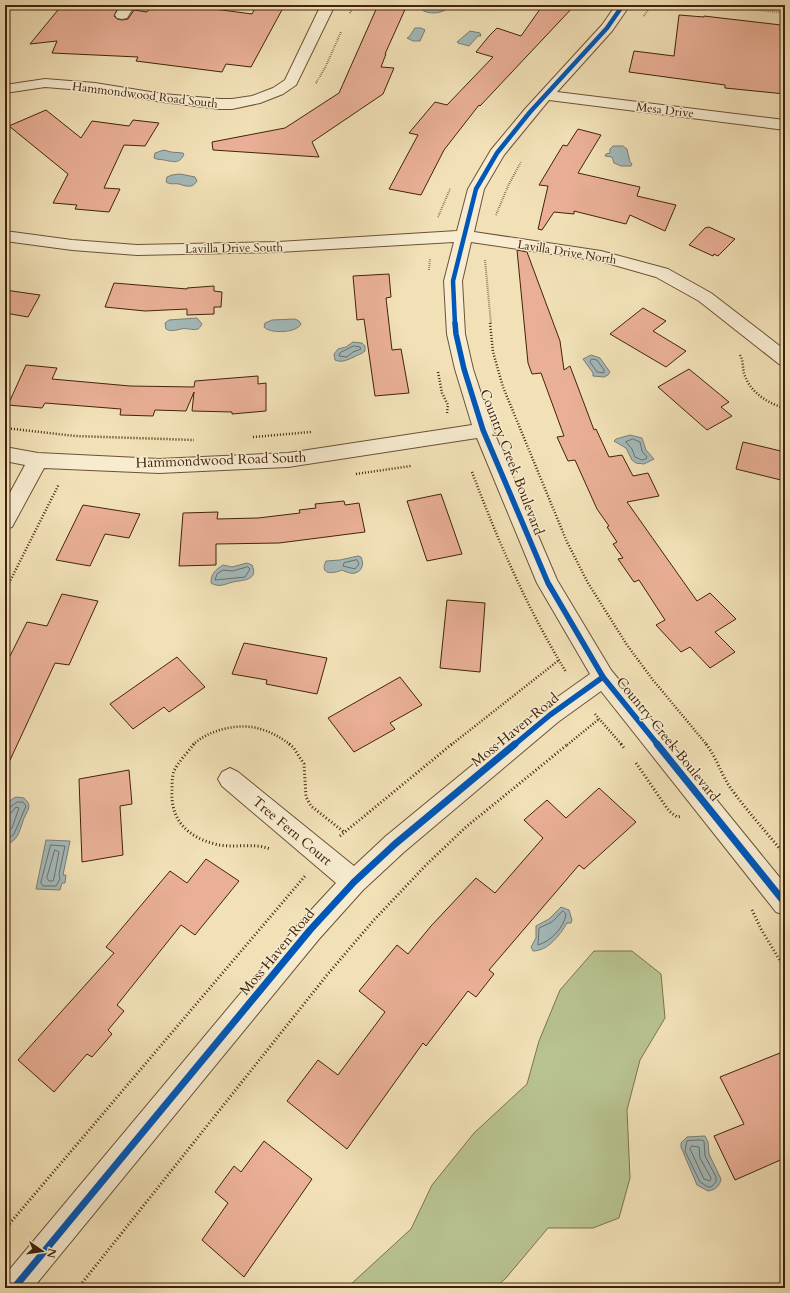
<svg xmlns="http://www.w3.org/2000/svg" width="790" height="1293" font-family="Cardo,serif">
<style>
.green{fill:#b8c390;stroke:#7c734e}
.water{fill:#a2babb;stroke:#7b7e75}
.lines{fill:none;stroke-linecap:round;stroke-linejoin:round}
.shore{stroke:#726e63;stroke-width:1}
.building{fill:#eab097;stroke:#41230b}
.minor-casing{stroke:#6d5236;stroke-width:2}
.path-far2{stroke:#41230b;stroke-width:2;stroke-dasharray:0.5 1.5;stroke-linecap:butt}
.path-far1{stroke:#41230b;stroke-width:2.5;stroke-dasharray:1 2;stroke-linecap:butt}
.path{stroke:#41230b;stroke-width:3;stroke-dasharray:1 2.5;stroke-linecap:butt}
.minor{fill:#f7ecd0;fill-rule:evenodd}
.cycleway-far2-casing{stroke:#f7ecd0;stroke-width:6}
.cycleway-far1-casing{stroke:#f7ecd0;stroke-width:8}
.cycleway-casing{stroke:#f7ecd0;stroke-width:10}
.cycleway-far2{stroke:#0057b8;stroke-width:4.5}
.cycleway-far1{stroke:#0057b8;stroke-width:5.5}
.cycleway{stroke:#0057b8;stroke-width:7}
.labels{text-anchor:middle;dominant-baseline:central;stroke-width:3;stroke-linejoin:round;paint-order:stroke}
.far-street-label{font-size:12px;fill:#41230b;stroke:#f7ecd0}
.street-label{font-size:14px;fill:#41230b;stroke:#f7ecd0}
</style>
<rect width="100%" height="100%" fill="#f2e1b7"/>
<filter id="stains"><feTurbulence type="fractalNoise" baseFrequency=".005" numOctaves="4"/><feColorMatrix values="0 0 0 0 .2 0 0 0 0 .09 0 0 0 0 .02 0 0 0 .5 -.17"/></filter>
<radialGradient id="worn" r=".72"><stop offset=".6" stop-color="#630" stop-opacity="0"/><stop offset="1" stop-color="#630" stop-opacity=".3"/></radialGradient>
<path class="green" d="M 594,951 L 632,951 L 661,974 L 665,1018 L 640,1060 L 627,1110 L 630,1178 L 619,1218 L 593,1228 L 548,1228 L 506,1278 L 495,1288 L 344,1288 L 350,1285 L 411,1229 L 432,1185 L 474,1133 L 527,1084 L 539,1041 L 560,990 Z"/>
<g class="water">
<path d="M 423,5 L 446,5 L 448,7 C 444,14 427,15 421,9 Z"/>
<path d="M 415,28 L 421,28 L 425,30 L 420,41 L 413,41 L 407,38 L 409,37 Z"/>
<path d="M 470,31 L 480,33 L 481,36 L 478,36 L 469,46 L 458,43 L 457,42 Z"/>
<path d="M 613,146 L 623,146 L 627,149 L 630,162 L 632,164 L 631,166 L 621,166 L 614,163 L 612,157 L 605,156 L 606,154 L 610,153 L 610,149 Z"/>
<path d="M 164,150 L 171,152 L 183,153 L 184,154 C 180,164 174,162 164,160 C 160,159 158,160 154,158 L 155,153 Z"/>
<path d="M 180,174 L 195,177 L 197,181 C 192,189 186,186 179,184 C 174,183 171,185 166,182 L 167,177 L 172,175 Z"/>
<path d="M 197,318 L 202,324 C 198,334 189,327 181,329 C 176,330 171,332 166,329 L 165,323 L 169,320 Z"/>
<path d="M 295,319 L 299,321 L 301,324 C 297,333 270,334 264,327 L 265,323 L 272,320 Z"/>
<path d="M 353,342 L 362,343 L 365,346 L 365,351 C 361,355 358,354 354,357 C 347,360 342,363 335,360 L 334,354 L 338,349 L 346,347 Z"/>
<path d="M 591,355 L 600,358 L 610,372 L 608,375 L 604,377 L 593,376 L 593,373 L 583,359 Z"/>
<path d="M 630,435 L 642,438 L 646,450 L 654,459 L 644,464 L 636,463 L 632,460 L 626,448 L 614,441 L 616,439 Z"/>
<path d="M 358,556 L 361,557 C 364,563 363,571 355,573 C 351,574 346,572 342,570 C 333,574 319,575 326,561 L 340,560 Z"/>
<path d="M 247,563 L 252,565 C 259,581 242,580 233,582 C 225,584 219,588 211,583 C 211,574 215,570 223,565 L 232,567 Z"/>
<path d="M 16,797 L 24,798 C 34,807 26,811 23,821 C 19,832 18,841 5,845 C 5,830 0,803 16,797 Z"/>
<path d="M 46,840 L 70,841 L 63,875 L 66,875 L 65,883 L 62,883 L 60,890 L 36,889 Z"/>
<path d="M 561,907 L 569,910 L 572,920 L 571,923 L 567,923 C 560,935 548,951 533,951 L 531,947 L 536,938 L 536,926 L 549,919 Z"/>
<path d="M 705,1136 L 708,1142 L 709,1154 L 721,1179 C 720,1186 715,1190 708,1191 L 697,1185 L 681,1147 L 681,1143 L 687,1137 Z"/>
</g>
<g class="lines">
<g class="shore">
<path d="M 354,346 L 360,347 L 361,349 L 353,352 L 347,357 L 339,356 L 340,353 Z"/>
<path d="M 592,359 L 597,360 L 604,370 L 604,373 L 597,372 L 590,362 Z"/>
<path d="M 633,439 L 640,442 L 642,451 L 647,457 L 646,459 L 642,460 L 635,457 L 632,449 L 626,442 Z"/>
<path d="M 357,560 L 359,564 L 355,569 L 343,566 L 344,563 Z"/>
<path d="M 248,567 L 250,569 L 245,577 L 215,580 L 217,574 L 223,570 L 232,571 Z"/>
<path d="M 5,809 L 9,808 L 17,802 L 23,802 L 26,806 L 14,834 L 5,841"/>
<path d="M 5,814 L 11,813 L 16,807 L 19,808 L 12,828 L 5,835"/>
<path d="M 51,845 L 65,846 L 59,874 L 60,879 L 56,886 L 43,886 L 41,883 Z"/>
<path d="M 55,850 L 59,852 L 54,878 L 53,881 L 49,881 L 47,878 Z"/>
<path d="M 563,911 L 566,914 C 564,928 551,941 538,945 L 539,928 L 552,922 Z"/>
<path d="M 701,1140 L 704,1141 L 705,1156 L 716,1177 L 716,1182 L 711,1187 L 708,1187 L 700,1182 L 685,1151 L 687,1141 Z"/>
<path d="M 692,1146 L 699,1147 L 700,1158 L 711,1178 L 710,1181 L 704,1179 L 690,1149 Z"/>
</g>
</g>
<g class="building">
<path d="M 62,5 L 99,5 L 118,8 L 114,16 L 117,19 L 122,20 L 128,19 L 134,10 L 147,12 L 152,5 L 184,5 L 252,14 L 257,5 L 283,8 L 251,67 L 226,64 L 222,72 L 136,61 L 138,57 L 52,53 L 57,41 L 30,44 Z"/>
<path d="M 378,5 L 407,5 L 385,54 L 386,54 L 381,67 L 394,68 L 383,94 L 312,142 L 319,157 L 213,150 L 212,142 L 285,128 L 339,93 Z"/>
<path d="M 543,5 L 575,5 L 480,106 L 479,105 L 444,150 L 421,195 L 389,189 L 418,135 L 409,133 L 435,102 L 447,105 L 493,57 L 476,52 L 489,36 L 497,28 L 521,36 Z"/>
<path d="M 679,15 L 704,17 L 704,16 L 781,25 L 780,30 L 785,31 L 785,94 L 725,88 L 725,85 L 629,72 L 634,51 L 674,56 Z"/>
<path d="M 46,110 L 81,138 L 92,121 L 129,126 L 133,120 L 159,123 L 145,146 L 124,145 L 104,188 L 120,189 L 109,212 L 75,209 L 77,205 L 53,203 L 68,174 L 9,126 Z"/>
<path d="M 578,129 L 601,135 L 578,173 L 640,187 L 637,196 L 676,205 L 665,231 L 630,215 L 626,224 L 574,211 L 574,214 L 554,212 L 542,230 L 538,229 L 548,186 L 539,185 L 563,145 L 567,146 Z"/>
<path d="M 709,227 L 735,239 L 718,256 L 714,254 L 713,256 L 689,245 L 705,228 Z"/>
<path d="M 517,250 L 527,252 L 560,341 L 564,370 L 570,366 L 594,430 L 596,429 L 609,457 L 622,455 L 633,476 L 648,473 L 659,496 L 627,502 L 697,601 L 710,593 L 736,619 L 715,632 L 735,652 L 710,668 L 690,647 L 681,652 L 656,625 L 665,620 L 639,580 L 634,582 L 618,559 L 623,558 L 613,544 L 617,542 L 607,527 L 609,526 L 597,509 L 575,460 L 568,461 L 557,437 L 564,436 L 541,373 L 532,374 L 528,363 Z"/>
<path d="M 389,274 L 391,297 L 386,298 L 392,350 L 401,349 L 409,393 L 375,396 L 364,319 L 357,320 L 353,276 Z"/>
<path d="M 114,283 L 187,289 L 187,288 L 214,286 L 214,291 L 222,292 L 221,307 L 214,307 L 214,314 L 187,315 L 187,309 L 145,311 L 105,307 Z"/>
<path d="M 5,290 L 40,295 L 28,317 L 5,313 Z"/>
<path d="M 643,308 L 666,321 L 653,331 L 686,351 L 666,367 L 610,334 Z"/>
<path d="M 26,365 L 57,368 L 52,379 L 130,386 L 194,387 L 195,381 L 258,376 L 258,384 L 266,383 L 266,411 L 232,414 L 232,412 L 192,411 L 194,392 L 186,411 L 155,410 L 153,416 L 120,415 L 121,409 L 45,403 L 42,408 L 8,405 Z"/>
<path d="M 689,369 L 729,402 L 721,407 L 732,416 L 707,430 L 658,387 Z"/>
<path d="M 743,442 L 785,452 L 785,481 L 736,469 Z"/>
<path d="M 441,494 L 462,554 L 427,561 L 407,501 Z"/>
<path d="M 344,501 L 345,505 L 359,503 L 365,532 L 279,543 L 216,544 L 216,565 L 179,566 L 183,513 L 218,512 L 217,519 L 258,518 L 300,513 L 299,510 L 316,508 L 315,504 Z"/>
<path d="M 83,505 L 140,514 L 129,538 L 105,534 L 90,566 L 56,560 Z"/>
<path d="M 62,594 L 98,601 L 69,665 L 55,663 L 5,771 L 5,666 L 27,622 L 47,626 Z"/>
<path d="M 447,600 L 485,603 L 480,672 L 440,668 Z"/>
<path d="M 244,643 L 327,658 L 317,694 L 266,684 L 267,680 L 232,674 Z"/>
<path d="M 177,657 L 205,687 L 169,712 L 164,707 L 133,729 L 110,704 Z"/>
<path d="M 400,677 L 422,705 L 390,723 L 395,729 L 354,752 L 328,718 Z"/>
<path d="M 129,770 L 132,804 L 120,806 L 123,855 L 82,862 L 79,779 Z"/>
<path d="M 599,788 L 636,822 L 584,869 L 579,865 L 489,970 L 494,974 L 476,997 L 468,991 L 426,1046 L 423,1043 L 347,1149 L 287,1101 L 318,1060 L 338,1075 L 385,1012 L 359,991 L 397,945 L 408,954 L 431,926 L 476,878 L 495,893 L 543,838 L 524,820 L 547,800 L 566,818 Z"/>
<path d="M 206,859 L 239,881 L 195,935 L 181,925 L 117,1005 L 124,1011 L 108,1030 L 112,1034 L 92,1057 L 87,1054 L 54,1092 L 18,1060 L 114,953 L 106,947 L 170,871 L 187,883 Z"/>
<path d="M 785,1051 L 785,1158 L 735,1180 L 714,1136 L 744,1124 L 720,1077 Z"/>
<path d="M 264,1141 L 312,1179 L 244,1277 L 202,1240 L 228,1203 L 215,1192 L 234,1166 L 241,1172 Z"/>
</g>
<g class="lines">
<defs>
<g id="minor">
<path d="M 121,5 L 135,5 L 127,18 L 122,19 L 117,18 L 115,15 Z"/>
<path d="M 321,5 L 335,5 L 296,85 L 283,94 L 260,103 L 232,109 L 220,109 L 163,102 L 95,91 L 45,87 L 5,93 L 5,85 L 45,79 L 95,83 L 163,94 L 220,99 L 232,99 L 252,96 L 273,88 L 285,80 Z"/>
<path d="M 616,5 L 630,5 L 612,31 L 557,92 L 785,120 L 785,130 L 549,100 L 504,155 L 484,189 L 474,232 L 601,251 L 668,269 L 711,293 L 785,350 L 785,366 L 779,364 L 699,301 L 656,277 L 600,261 L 471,242 L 462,281 L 465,334 L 473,369 L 493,430 L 557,580 L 611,670 L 785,884 L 785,915 L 776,912 L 601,691 L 558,722 L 404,852 L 363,890 L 319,939 L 33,1288 L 5,1288 L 5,1275 L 301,921 L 336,883 L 222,786 L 218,779 L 222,772 L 230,768 L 238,772 L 354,866 L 386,836 L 542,708 L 590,674 L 537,583 L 477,438 L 288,467 L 159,473 L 44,468 L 12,527 L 5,529 L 5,502 L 25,465 L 5,461 L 5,447 L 38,453 L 159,459 L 288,453 L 472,425 L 455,369 L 447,334 L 444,281 L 454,242 L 278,252 L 137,255 L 72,250 L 5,241 L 5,231 L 72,240 L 137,245 L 278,242 L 457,231 L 468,189 L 491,150 L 525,109 L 602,25 Z"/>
</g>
</defs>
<use href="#minor" class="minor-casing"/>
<g class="path-far2">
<path d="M 715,5 L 785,13"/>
<path d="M 350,13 L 354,5"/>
<path d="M 644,16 L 651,5"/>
<path d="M 316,83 L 325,68 L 341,32"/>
<path d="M 496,215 L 508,186 L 521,162"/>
<path d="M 438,217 L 450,189"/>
<path d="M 485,260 L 491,324"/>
<path d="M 429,270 L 430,259"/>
</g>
<g class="path-far1">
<path d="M 490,323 L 493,352 L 503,387 L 567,542 L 588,583 L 627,645 L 653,680 L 707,745"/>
<path d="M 740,355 C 744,362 742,369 745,376 C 751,393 769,404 785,408"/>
<path d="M 438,372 L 442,393 L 448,405 L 447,413"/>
<path d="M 5,428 L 75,436 L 194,440"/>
<path d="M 253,437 L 311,432"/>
<path d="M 472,472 C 498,541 527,608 566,672"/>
<path d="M 356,474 L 411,466"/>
<path d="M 5,591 L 59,484"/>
<path d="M 595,714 L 622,745"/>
<path d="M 193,745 C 207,730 241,722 260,729 C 272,732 281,738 291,745"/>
<path d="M 451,745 L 559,660"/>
<path d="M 567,745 L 599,719"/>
</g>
<g class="path">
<path d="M 194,744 C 187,753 179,761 174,771 C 172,777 172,784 172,790 C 170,819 187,837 215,844 C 233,849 253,842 270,849"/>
<path d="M 289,744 L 293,747 L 304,764 L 306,797 L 311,806 L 344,832"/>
<path d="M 621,744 L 624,748"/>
<path d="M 706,744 C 717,758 721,775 732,790 C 748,812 767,833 785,855"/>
<path d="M 636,763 L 669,811 L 677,817 L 682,816"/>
<path d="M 340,836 L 452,744"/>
<path d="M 752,910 L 761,929 L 785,969"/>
<path d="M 5,1229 L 305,876"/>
<path d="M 78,1288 L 327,975 L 373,921 L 427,864 L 466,827 L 568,744"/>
</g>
<use href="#minor" class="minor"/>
<defs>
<path id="cycleway-far2" d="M 455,324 L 453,281 L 476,189 L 497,153 L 530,112 L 607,28 L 623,5"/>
<g id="cycleway-far1">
<path d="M 455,323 L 456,334 L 464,369 L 483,430 L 548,583 L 603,677 L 658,745"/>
<path d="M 514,745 L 550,715 L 603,677"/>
</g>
<g id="cycleway">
<path d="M 657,744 L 785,903"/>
<path d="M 14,1288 L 310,930 L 354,882 L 395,844 L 515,744"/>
</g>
</defs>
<use href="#cycleway-far2" class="cycleway-far2-casing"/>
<use href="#cycleway-far1" class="cycleway-far1-casing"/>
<use href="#cycleway" class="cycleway-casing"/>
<use href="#cycleway-far2" class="cycleway-far2"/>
<use href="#cycleway-far1" class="cycleway-far1"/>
<use href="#cycleway" class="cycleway"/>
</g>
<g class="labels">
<g class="far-street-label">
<text transform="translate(145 95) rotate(7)">Hammondwood Road South</text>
<text transform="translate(665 110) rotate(7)">Mesa Drive</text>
<text transform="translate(234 248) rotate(-1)">Lavilla Drive South</text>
<text transform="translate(567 252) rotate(9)">Lavilla Drive North</text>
</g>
<g class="street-label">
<text transform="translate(221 460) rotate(-2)">Hammondwood Road South</text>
<text transform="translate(512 462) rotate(69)">Country Creek Boulevard</text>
<text transform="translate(515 730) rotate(-39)">Moss Haven Road</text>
<text transform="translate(668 739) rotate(51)">Country Creek Boulevard</text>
<text transform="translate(292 831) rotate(40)">Tree Fern Court</text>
<text transform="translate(277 952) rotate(-50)">Moss Haven Road</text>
</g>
</g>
<rect width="790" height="1293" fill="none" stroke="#f2e1b7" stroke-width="20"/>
<rect x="6" y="6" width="778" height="1281" fill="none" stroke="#41230b" stroke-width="2"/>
<rect x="10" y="10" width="770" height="1273" fill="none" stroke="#41230b"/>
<g transform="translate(42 1251) rotate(103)" stroke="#f7ecd0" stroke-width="3" paint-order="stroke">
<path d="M0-3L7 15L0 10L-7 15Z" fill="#41230b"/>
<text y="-6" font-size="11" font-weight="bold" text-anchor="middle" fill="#41230b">N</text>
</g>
<rect width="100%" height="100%" filter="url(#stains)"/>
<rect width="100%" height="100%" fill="url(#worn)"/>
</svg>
